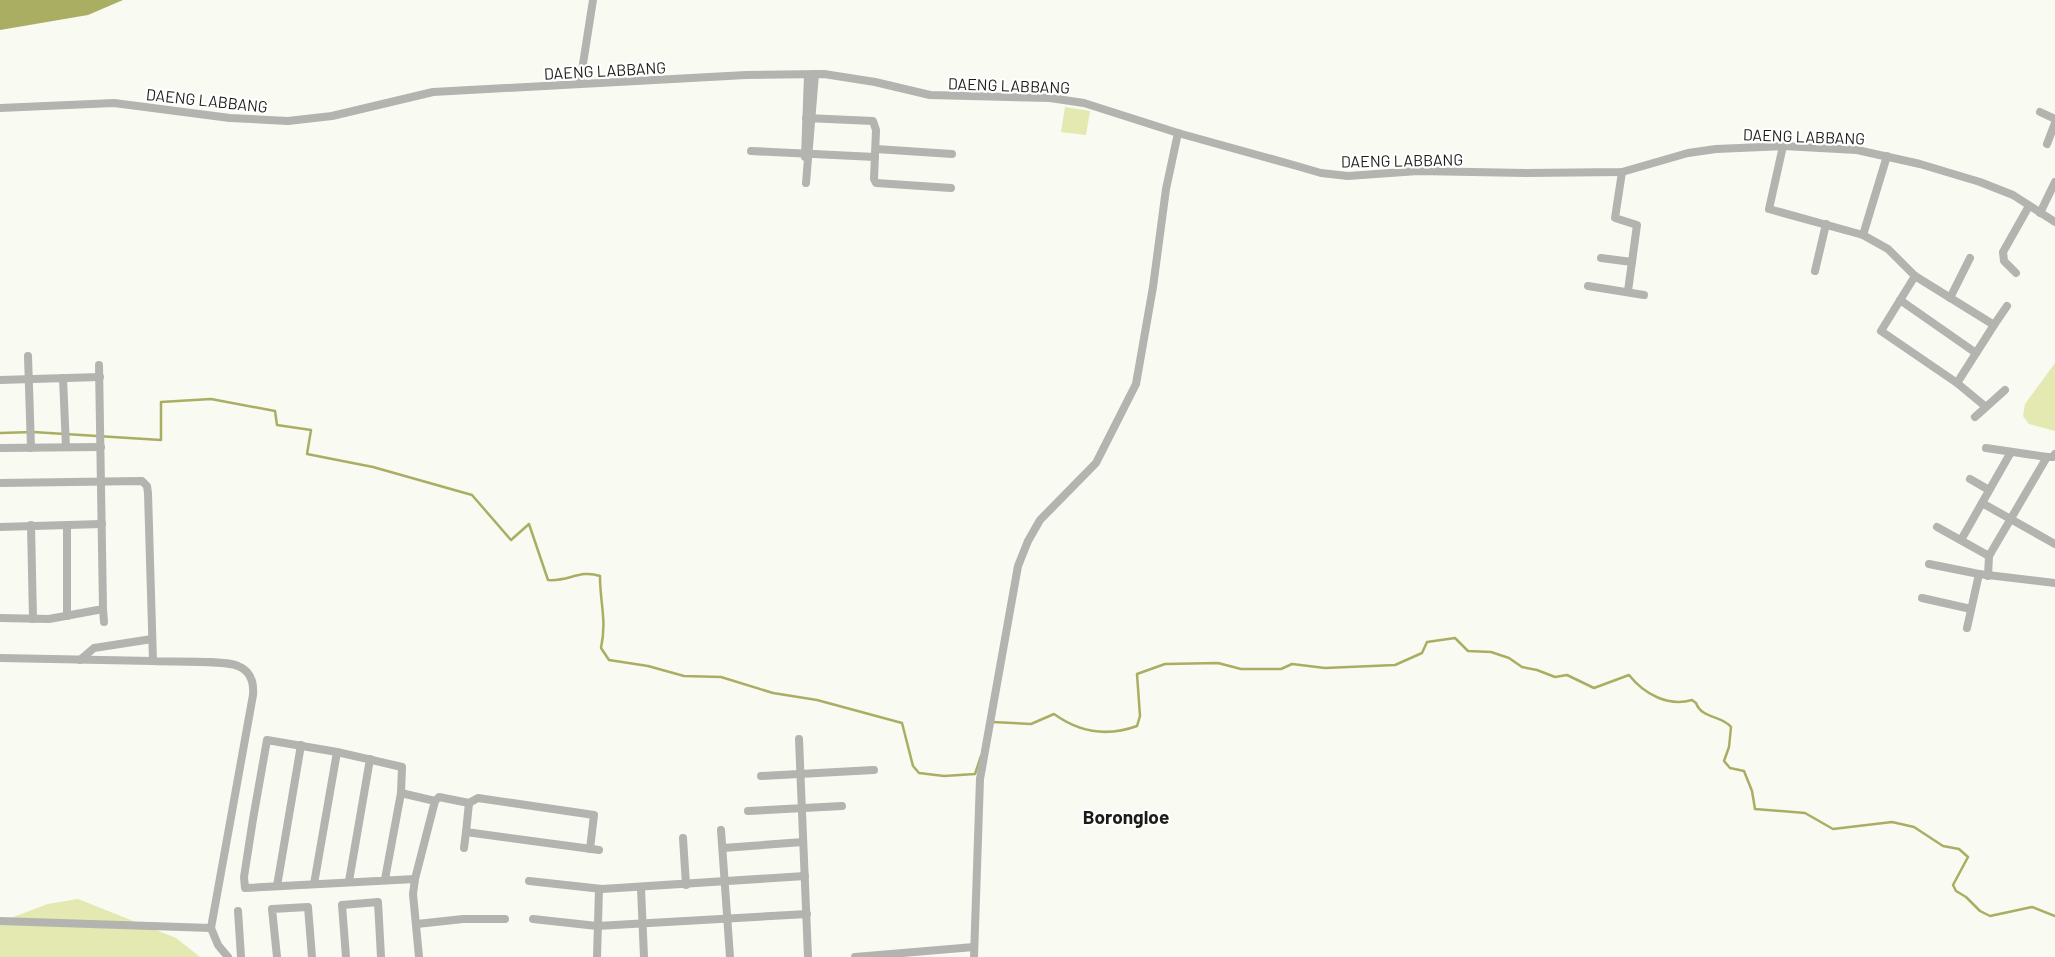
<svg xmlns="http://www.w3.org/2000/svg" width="2055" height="957" font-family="Barlow,sans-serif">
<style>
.green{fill:#e4e8b1}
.water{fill:#aaae63}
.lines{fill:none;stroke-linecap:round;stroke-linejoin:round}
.stream{stroke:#aaae63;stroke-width:2.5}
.street{stroke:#b3b3af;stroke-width:8}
.labels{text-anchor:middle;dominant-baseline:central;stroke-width:4.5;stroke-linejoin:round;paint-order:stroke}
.street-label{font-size:16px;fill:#1b1c18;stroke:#fff}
.quarter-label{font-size:19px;font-weight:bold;fill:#1b1c18;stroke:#fff}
</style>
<rect width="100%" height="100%" fill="#f9faf1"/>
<g class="green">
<path d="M 1065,107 L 1090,111 L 1086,135 L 1061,132 Z"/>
<path d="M 2055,363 L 2055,431 L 2029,424 L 2023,416 L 2025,404 Z"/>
<path d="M 78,899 L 176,938 L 200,957 L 0,957 L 0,922 L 48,904 Z"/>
</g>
<path class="water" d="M 0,0 L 123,0 L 88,15 L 0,30 Z"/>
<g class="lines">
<g class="stream">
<path d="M 0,433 L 33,432 L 161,440 L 161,402 L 211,399 L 275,411 L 277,425 L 311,430 L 307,454 L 373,467 L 472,495 L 511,540 L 529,524 L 548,580 C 568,582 580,569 600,576 C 600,604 607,620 601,648 L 609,660 L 648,666 L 684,676 L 721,677 L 773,693 L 817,700 L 902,723 L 913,766 L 919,773 L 944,776 L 975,774 L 981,756"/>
<path d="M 992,722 L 1031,724 L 1054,714 C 1079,732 1107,737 1137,726 L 1140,716 L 1137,674 L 1165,664 L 1218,663 L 1241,669 L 1281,669 L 1292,664 L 1325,668 L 1395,665 L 1422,653 L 1427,642 L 1455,638 L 1468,651 L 1491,652 L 1509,658 L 1522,667 L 1537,670 L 1555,677 L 1567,675 L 1594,688 L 1629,675 C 1644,694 1668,707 1692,700 L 1696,703 C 1702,719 1721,715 1731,727 L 1729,747 L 1724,761 L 1730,768 L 1744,771 L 1752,791 L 1755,809 L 1805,813 L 1833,829 L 1892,822 L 1914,827 L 1943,846 L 1959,849 L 1968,857 L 1953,885 L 1956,891 L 1966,897 L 1980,911 L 1990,916 L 2032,907 L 2055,916"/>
</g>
<g class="street">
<path d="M 580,83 L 593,0"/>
<path d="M 0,108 L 114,103 L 230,118 L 288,121 L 332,116 L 433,92 L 746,75 L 824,74 L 875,82 L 930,95 L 1050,98 L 1084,103 L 1178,133 L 1297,166 L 1321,173 L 1348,176 L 1418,171 L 1527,173 L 1622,172 L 1688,153 L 1716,149 L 1783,146 L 1857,150 L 1920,164 L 1980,182 L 2013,195 L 2055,222"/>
<path d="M 2040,112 L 2055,119"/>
<path d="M 806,118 L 873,121 L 876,130 L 874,179 L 876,183 L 951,188"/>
<path d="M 2047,144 L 2055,123"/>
<path d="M 1783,146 L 1769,209 L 1863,235 L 1888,249 L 1915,276 L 1994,325 L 1957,383 L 1986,407"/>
<path d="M 876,149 L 952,154"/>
<path d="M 751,151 L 875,157"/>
<path d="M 805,157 L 808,75"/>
<path d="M 1622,172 L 1615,218 L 1637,225 L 1628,291"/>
<path d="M 806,183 L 815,74"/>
<path d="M 2040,213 L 2055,182"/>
<path d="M 1863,235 L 1887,156"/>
<path d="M 1601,258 L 1632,262"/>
<path d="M 1815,271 L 1826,224"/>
<path d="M 2016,273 L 2004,261 L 2003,252 L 2029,206"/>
<path d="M 1915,276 L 1881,331 L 1957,383"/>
<path d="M 1588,286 L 1644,295"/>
<path d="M 1950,298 L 1970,258"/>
<path d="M 1900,300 L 1976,353"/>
<path d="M 1994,325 L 2007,306"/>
<path d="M 28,356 L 31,448"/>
<path d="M 63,378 L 66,447"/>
<path d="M 0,380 L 100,377"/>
<path d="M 1975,417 L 2005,390"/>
<path d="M 0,448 L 101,447"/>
<path d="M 1986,448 L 2047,457 L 2053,457 L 2055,454"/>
<path d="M 2011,452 L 1982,503 L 2055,544"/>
<path d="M 1970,479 L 1989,490"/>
<path d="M 0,483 L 142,481 L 147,486 L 148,493 L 153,661 C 171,662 225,660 238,666 C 251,671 254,682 253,695 L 211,928 L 218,945 L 228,957"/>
<path d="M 31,525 L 33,619"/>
<path d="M 0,527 L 102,524"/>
<path d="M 1937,527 L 1989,556"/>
<path d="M 1961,540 L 1982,503"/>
<path d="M 1929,564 L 1979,574 L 2055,583"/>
<path d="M 1988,576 L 1989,556 L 2047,457"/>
<path d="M 1922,598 L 1971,609"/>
<path d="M 103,609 L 104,622"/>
<path d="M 67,616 L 67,525"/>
<path d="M 0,618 L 49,619 L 103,609 L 99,365"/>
<path d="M 1967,628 L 1979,574"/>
<path d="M 0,658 L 153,661"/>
<path d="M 80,660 L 94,648 L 152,639"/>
<path d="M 799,739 L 808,957"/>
<path d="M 761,776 L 874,770"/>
<path d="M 401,793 L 435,801 L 415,879 L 413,894 L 419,957"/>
<path d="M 435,801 L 439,797 L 469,803 L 466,832 L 599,850"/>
<path d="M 469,803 L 478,798 L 594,815 L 590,849"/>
<path d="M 748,811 L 842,806"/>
<path d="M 721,830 L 730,957"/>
<path d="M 683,838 L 686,885"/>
<path d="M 464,848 L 466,832"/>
<path d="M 723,848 L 803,842"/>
<path d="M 385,879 L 401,793 L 402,767 L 337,752 L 267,740 L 253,819 L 244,877 L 245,888 L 415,879"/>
<path d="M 349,881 L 370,759"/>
<path d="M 529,881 L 602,889 L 805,876"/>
<path d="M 314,884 L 337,752"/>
<path d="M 277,886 L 301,745"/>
<path d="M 641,888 L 644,957"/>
<path d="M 238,911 L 241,957"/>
<path d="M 533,919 L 597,926 L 807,914"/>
<path d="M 0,921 L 211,928"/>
<path d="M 417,924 L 463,919 L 505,919"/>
<path d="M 277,957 L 272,909 L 308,907 L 312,957"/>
<path d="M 346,957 L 342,905 L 378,902 L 381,957"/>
<path d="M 597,957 L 599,889"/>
<path d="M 855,957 L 974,947"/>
<path d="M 974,957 L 980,779 L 1018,566 L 1028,541 L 1040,520 L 1096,463 L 1136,384 L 1153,287 L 1166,189 L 1178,133"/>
</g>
</g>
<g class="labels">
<g class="street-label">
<text transform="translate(605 70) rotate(-3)">DAENG LABBANG</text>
<text transform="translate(1009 85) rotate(2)">DAENG LABBANG</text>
<text transform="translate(207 100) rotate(6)">DAENG LABBANG</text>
<text transform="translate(1804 136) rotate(2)">DAENG LABBANG</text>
<text transform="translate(1402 160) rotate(-1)">DAENG LABBANG</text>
</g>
<g class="quarter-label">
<text x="1126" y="816">Borongloe</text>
</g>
</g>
</svg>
